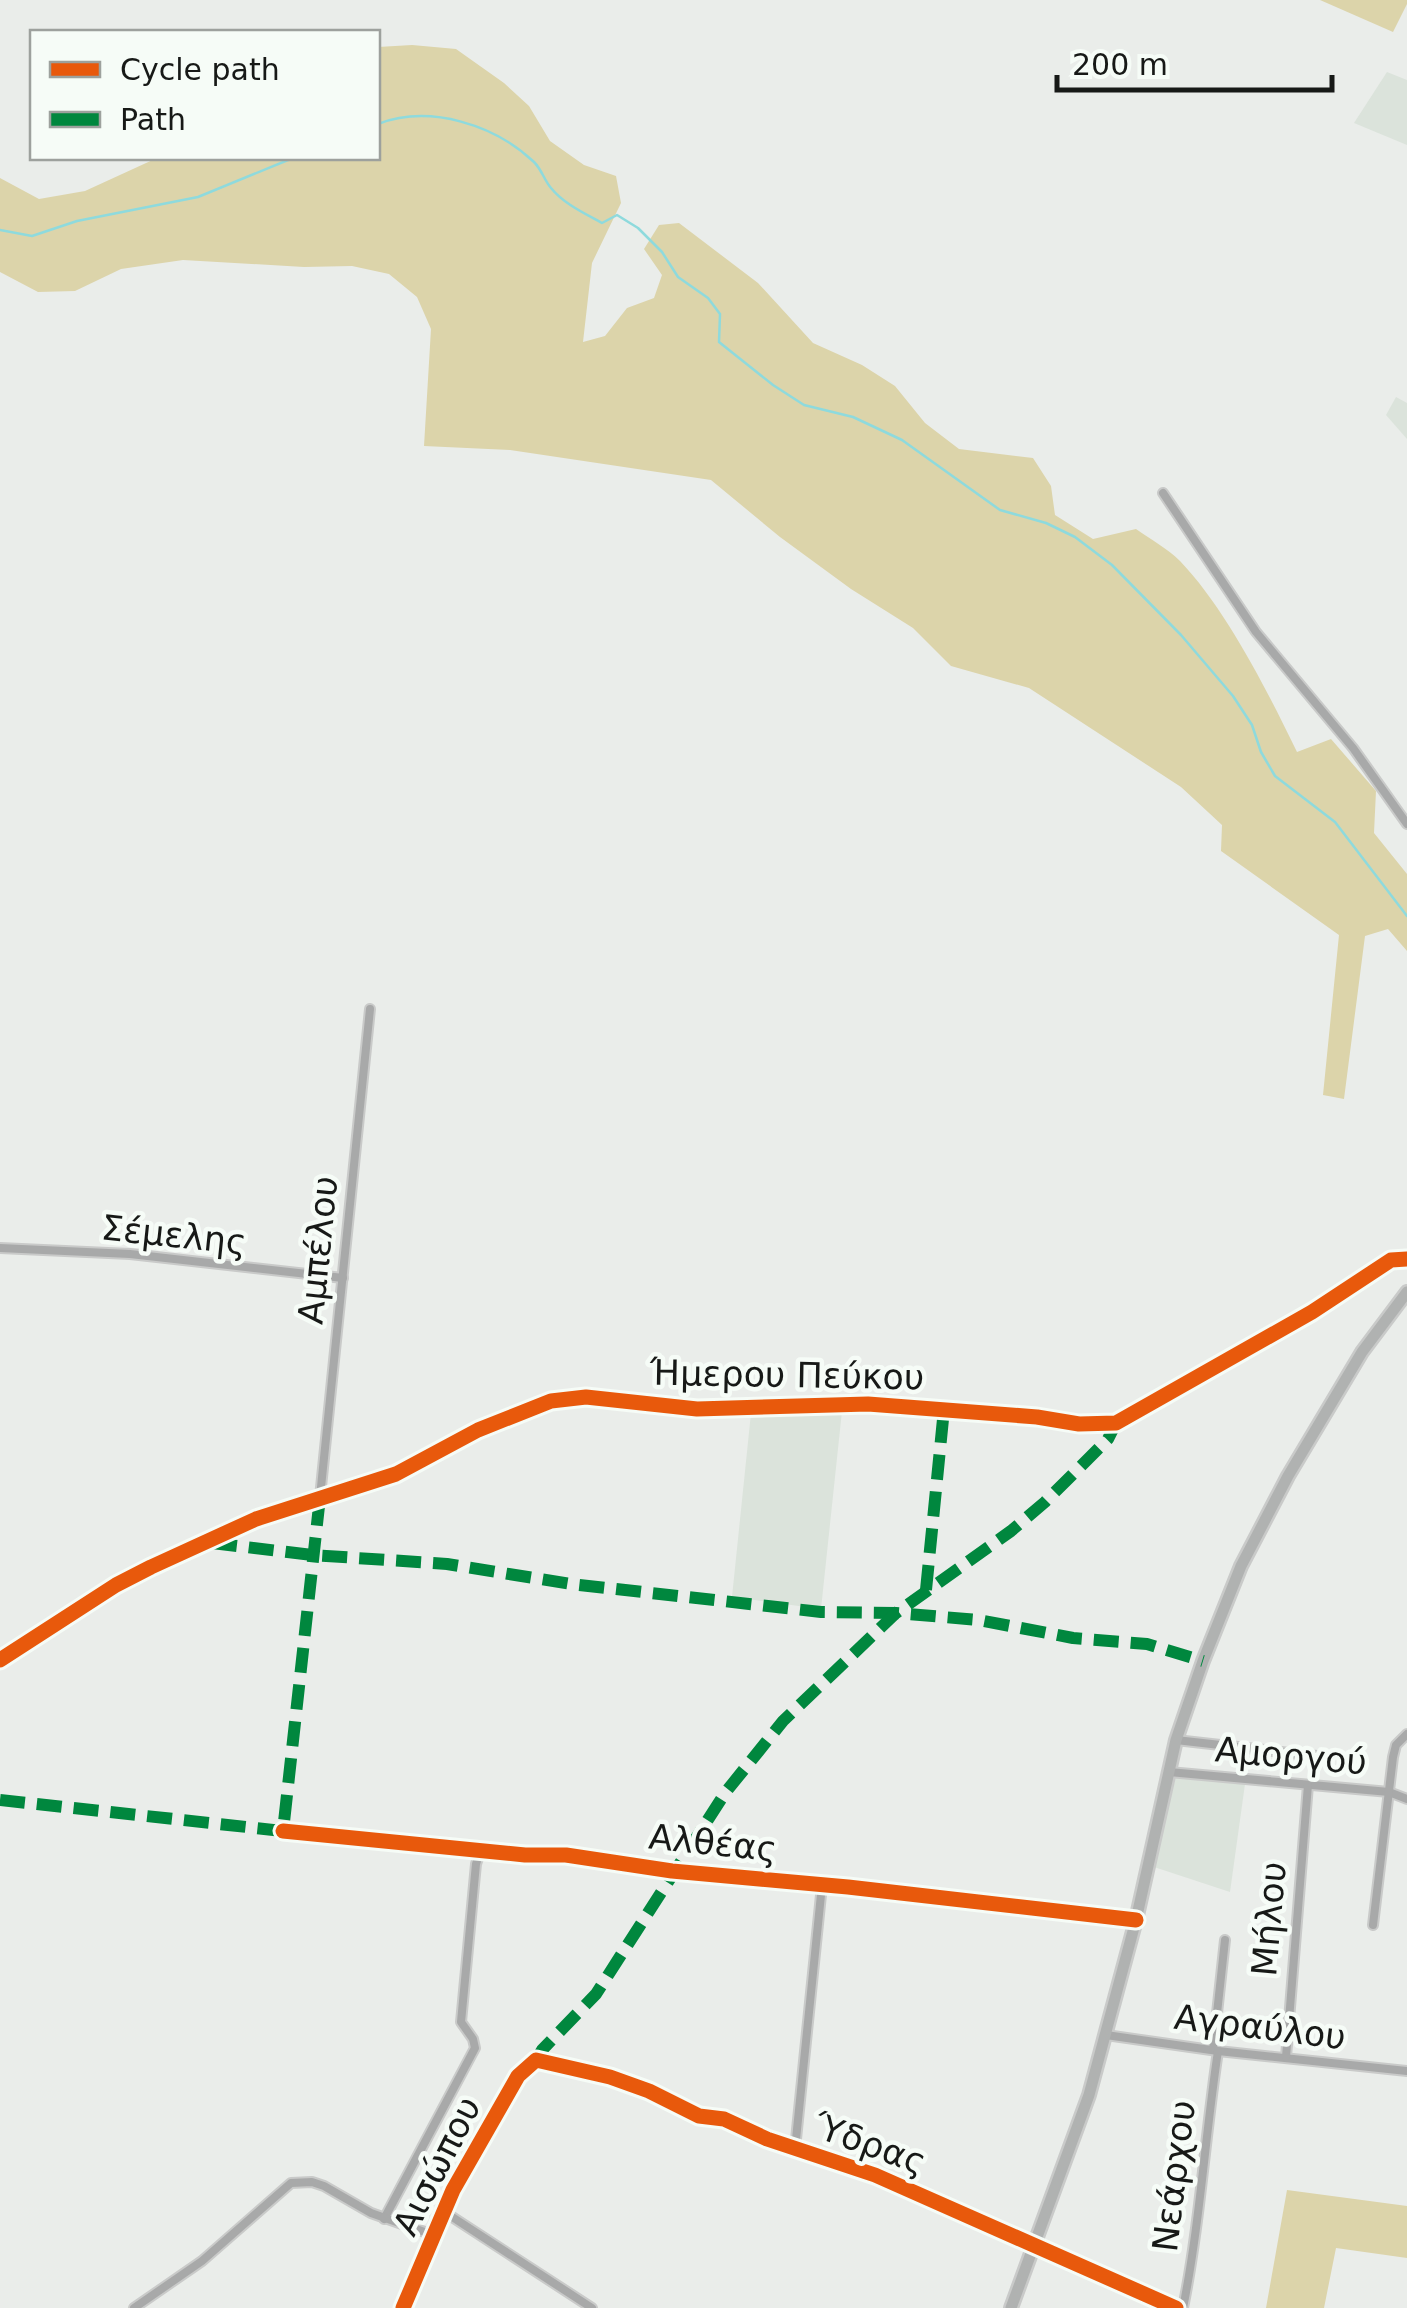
<svg xmlns="http://www.w3.org/2000/svg" width="1407" height="2308" font-family="'DejaVu Sans',sans-serif">
<style>
.built{fill:#dbe3db}
.green{fill:#dcd4aa}
.lines{fill:none;stroke-linecap:round;stroke-linejoin:round}
.stream{stroke:#8edadd;stroke-width:2.5}
.street-casing{stroke:#c9cac9;stroke-width:12}
.secondary-casing{stroke:#c9cac9;stroke-width:16}
.street{stroke:#a8a9a9;stroke-width:8}
.secondary{stroke:#b0b2b1;stroke-width:11}
.quiet{stroke:#00873e;stroke-width:12;stroke-dasharray:25 12;stroke-linecap:butt}
.cycleway-casing{stroke:#f6fcf7;stroke-width:21}
.cycleway{stroke:#e8590c;stroke-width:15}
.labels{text-anchor:middle;dominant-baseline:central;stroke-width:9;stroke-linejoin:round;paint-order:stroke}
.street-label{font-size:35px;fill:#171917;stroke:#f6fcf7}
</style>
<rect width="100%" height="100%" fill="#eaedea"/>
<g class="built">
<path d="M 1387,72 L 1407,80 L 1407,145 L 1354,123 Z"/>
<path d="M 1396,397 L 1407,403 L 1407,439 L 1386,415 Z"/>
<path d="M 842,1411 L 821,1609 L 732,1597 L 751,1413 Z"/>
<path d="M 1176,1776 L 1245,1784 L 1230,1892 L 1154,1867 Z"/>
</g>
<g class="green">
<path d="M 1320,0 L 1407,0 L 1407,4 L 1393,32 Z"/>
<path d="M 412,45 L 456,49 L 504,83 L 529,106 L 550,141 L 584,165 L 616,176 L 621,203 L 592,263 L 583,342 L 605,336 L 627,308 L 654,298 L 662,275 L 644,249 L 659,225 L 679,223 L 758,283 L 813,343 L 862,365 L 895,386 L 925,423 L 959,449 L 1033,458 L 1051,486 L 1055,515 L 1093,539 L 1136,529 C 1150,539 1168,549 1180,561 C 1226,609 1268,692 1297,752 L 1331,739 L 1376,791 L 1374,833 L 1407,874 L 1407,951 L 1388,929 L 1365,936 L 1344,1099 L 1323,1095 L 1339,935 L 1221,851 L 1222,825 L 1181,787 L 1029,688 L 951,666 L 913,628 L 851,589 L 780,537 L 711,480 L 510,450 L 424,446 L 431,329 L 417,297 L 389,274 L 352,266 L 304,267 L 183,260 L 121,269 L 75,291 L 38,292 L 0,272 L 0,178 L 39,199 L 85,191 L 157,158 L 378,158 L 378,47 Z"/>
<path d="M 1287,2190 L 1407,2206 L 1407,2258 L 1336,2248 L 1324,2308 L 1266,2308 Z"/>
</g>
<g class="lines">
<g class="stream">
<path d="M 378,124 C 430,104 495,125 534,162 C 542,170 544,180 551,188 C 564,204 584,213 602,223 L 617,215 L 638,228 L 662,252 L 678,277 L 708,298 L 720,314 L 719,342 L 773,385 L 804,405 L 853,417 L 902,440 L 1000,510 L 1046,523 L 1075,537 L 1112,565 L 1181,635 L 1233,696 L 1252,725 L 1261,752 L 1275,776 L 1335,822 L 1407,916"/>
<path d="M 0,230 L 32,236 L 77,221 L 198,197 L 293,158"/>
</g>
<defs>
<g id="street">
<path d="M 1163,493 L 1256,632 L 1353,748 L 1407,824"/>
<path d="M 0,1248 L 130,1254 L 343,1278"/>
<path d="M 320,1497 L 370,1009"/>
<path d="M 1176,1740 L 1317,1756"/>
<path d="M 1169,1772 L 1389,1792 L 1407,1799"/>
<path d="M 283,1831 L 525,1855 L 566,1855 L 672,1871 L 848,1887 L 1136,1920"/>
<path d="M 1373,1925 L 1393,1757 L 1396,1745 L 1407,1734"/>
<path d="M 1106,2035 L 1218,2051 L 1407,2071"/>
<path d="M 1213,2050 L 1225,1940"/>
<path d="M 1286,2057 L 1308,1785"/>
<path d="M 795,2149 L 822,1885"/>
<path d="M 443,2211 L 592,2308"/>
<path d="M 384,2219 L 475,2048 L 473,2039 L 461,2022 L 476,1864 L 481,1849"/>
<path d="M 134,2308 L 202,2261 L 291,2183 L 312,2182 L 324,2186 L 371,2213 L 433,2235"/>
<path d="M 403,2308 L 453,2190 L 518,2076 L 536,2060 L 610,2077 L 649,2091 L 699,2116 L 724,2119 L 767,2139 L 875,2175 L 1176,2308"/>
<path d="M 1183,2308 C 1200,2223 1205,2137 1218,2051"/>
</g>
<g id="secondary">
<path d="M 0,1660 L 116,1585 L 151,1567 L 256,1519 L 396,1474 L 478,1430 L 551,1401 L 586,1397 L 697,1409 L 868,1404 L 1037,1417 L 1079,1424 L 1116,1423 L 1312,1312 L 1391,1260 L 1407,1259"/>
<path d="M 1011,2308 L 1089,2095 L 1136,1920 L 1176,1740 L 1203,1661 L 1241,1566 L 1288,1476 L 1362,1352 L 1407,1292"/>
</g>
</defs>
<use href="#street" class="street-casing"/>
<use href="#secondary" class="secondary-casing"/>
<use href="#street" class="street"/>
<use href="#secondary" class="secondary"/>
<g class="quiet">
<path d="M 212,1543 L 312,1555 L 447,1564 L 571,1584 L 821,1612 L 896,1613 L 979,1620 L 1073,1638 L 1147,1644 L 1203,1661"/>
<path d="M 926,1590 L 944,1409"/>
<path d="M 0,1800 L 283,1831 L 320,1497"/>
<path d="M 536,2060 L 542,2050 L 596,1994 L 725,1793 L 783,1721 L 896,1613 L 1011,1531 L 1045,1502 L 1108,1439 L 1116,1423"/>
</g>
<defs>
<g id="cycleway">
<path d="M 0,1660 L 116,1585 L 151,1567 L 256,1519 L 396,1474 L 478,1430 L 551,1401 L 586,1397 L 697,1409 L 868,1404 L 1037,1417 L 1079,1424 L 1116,1423 L 1312,1312 L 1391,1260 L 1407,1259"/>
<path d="M 283,1831 L 525,1855 L 566,1855 L 672,1871 L 848,1887 L 1136,1920"/>
<path d="M 403,2308 L 453,2190 L 518,2076 L 536,2060 L 610,2077 L 649,2091 L 699,2116 L 724,2119 L 767,2139 L 875,2175 L 1176,2308"/>
</g>
</defs>
<use href="#cycleway" class="cycleway-casing"/>
<use href="#cycleway" class="cycleway"/>
</g>
<g class="labels">
<g class="street-label">
<text transform="translate(174 1235) rotate(6)">Σέμελης</text>
<text transform="translate(318 1250) rotate(-84)">Αμπέλου</text>
<text transform="translate(787 1375) rotate(1)">Ήμερου Πεύκου</text>
<text transform="translate(1291 1756) rotate(5)">Αμοργού</text>
<text transform="translate(713 1843) rotate(6)">Αλθέας</text>
<text transform="translate(1269 1919) rotate(-85)">Μήλου</text>
<text transform="translate(1260 2027) rotate(7)">Αγραύλου</text>
<text transform="translate(870 2144) rotate(20)">Ύδρας</text>
<text transform="translate(437 2166) rotate(-63)">Αισώπου</text>
<text transform="translate(1174 2176) rotate(-83)">Νεάρχου</text>
</g>
</g>
<rect x="30" y="30" width="350" height="130" fill="#f6fcf7" stroke="#9da19d" stroke-width="2.5"/>
<rect x="50" y="62" width="50" height="15" fill="#e8590c" stroke="#9da19d" stroke-width="2.5"/>
<text x="120" y="80" font-size="30" fill="#171917">Cycle path</text>
<rect x="50" y="112" width="50" height="15" fill="#00873e" stroke="#9da19d" stroke-width="2.5"/>
<text x="120" y="130" font-size="30" fill="#171917">Path</text>
<path d="M1057 75v15h275v-15" fill="none" stroke="#171917" stroke-width="5"/>
<text x="1072" y="75" font-size="30" fill="#171917" stroke="#f6fcf7" stroke-width="8" paint-order="stroke">200 m</text>
</svg>
